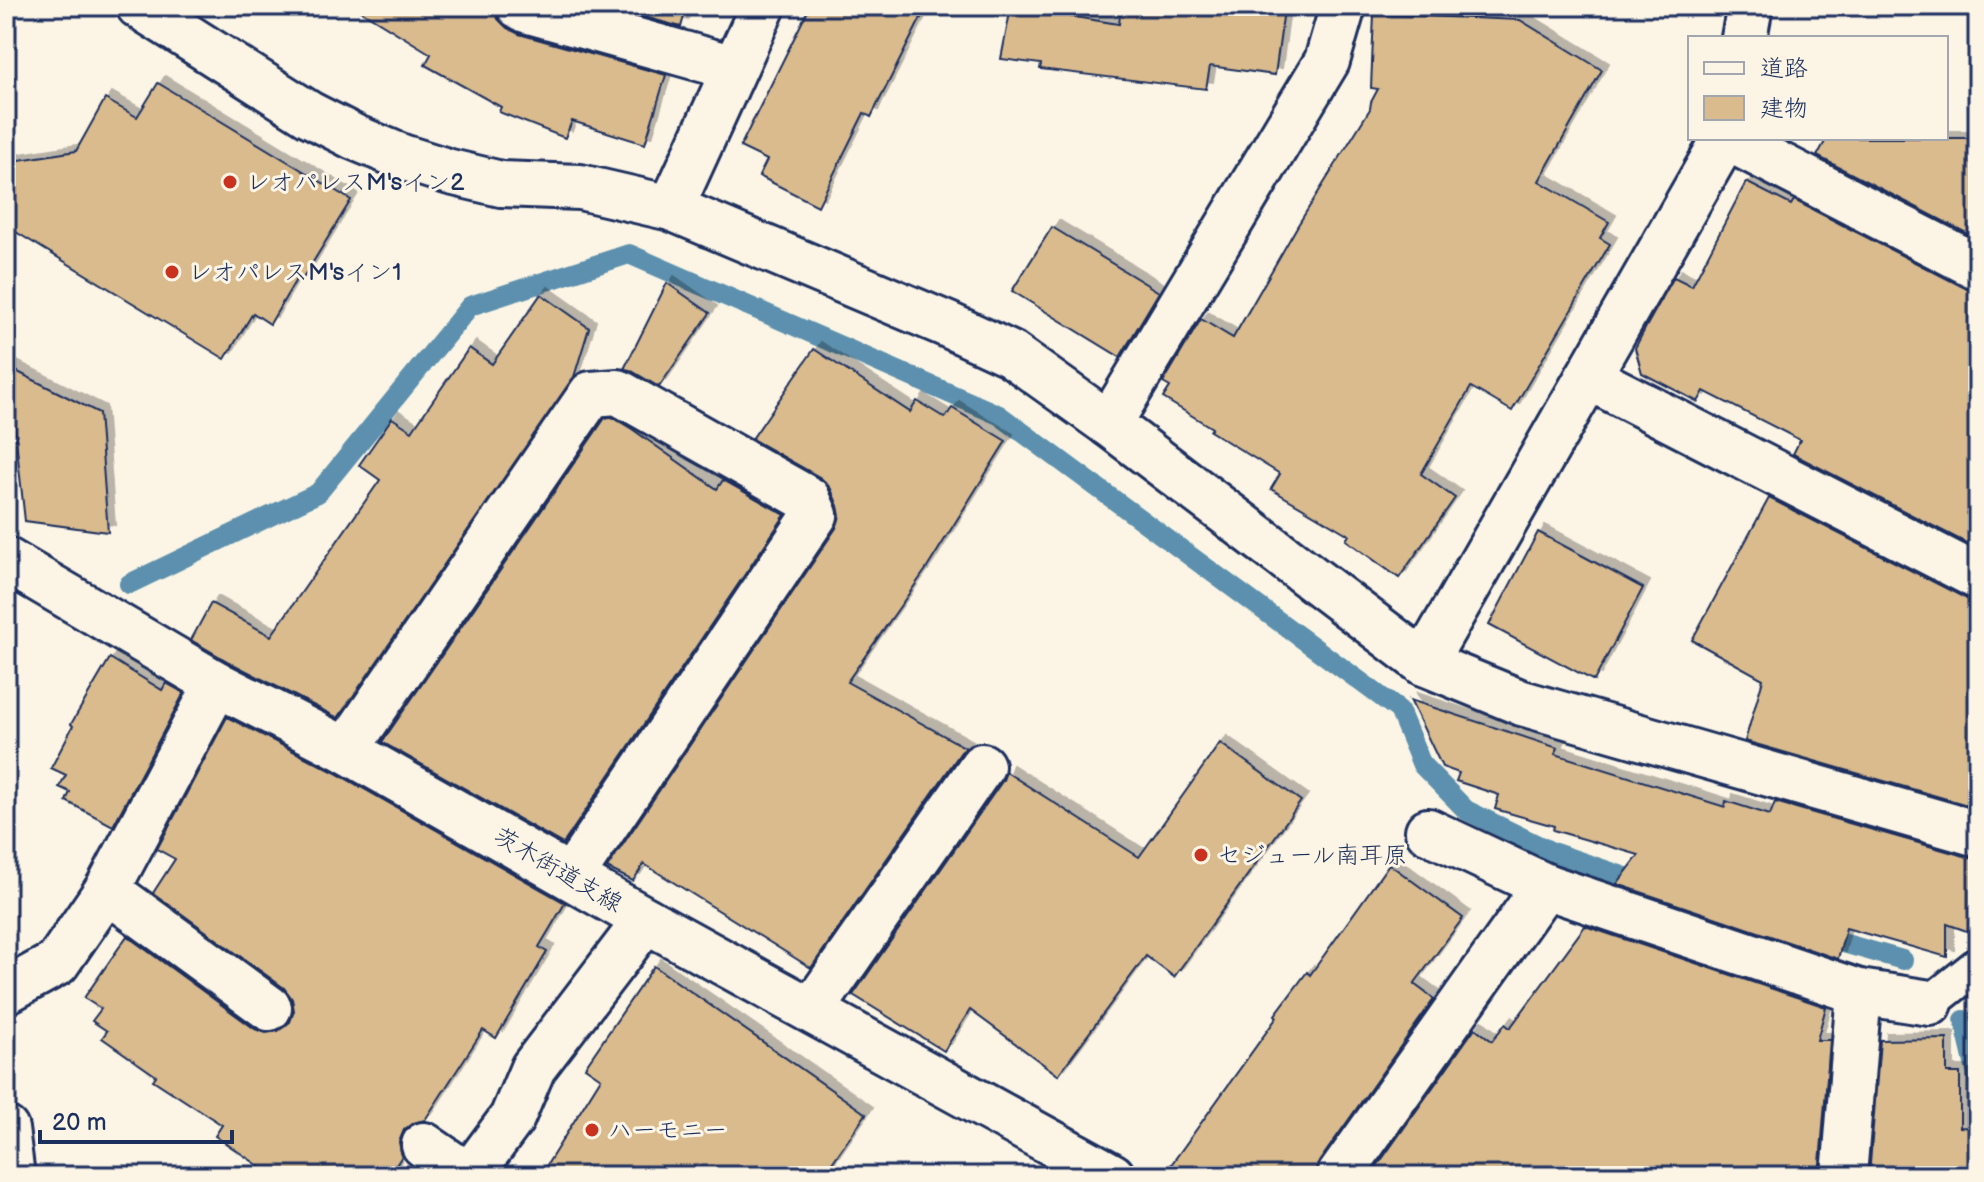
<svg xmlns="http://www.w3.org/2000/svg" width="1984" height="1182" font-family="'Balsamiq Sans','Klee One',sans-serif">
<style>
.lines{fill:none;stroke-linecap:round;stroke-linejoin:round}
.stream{stroke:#5b90ae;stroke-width:20}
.building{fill:#dabb8d;stroke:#1b2f5e;stroke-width:2;filter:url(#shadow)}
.lane-casing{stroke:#1b2f5e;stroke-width:40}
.street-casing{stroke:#1b2f5e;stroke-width:50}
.secondary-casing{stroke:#1b2f5e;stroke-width:50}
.lane{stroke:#fcf5e5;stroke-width:34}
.street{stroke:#fcf5e5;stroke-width:44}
.secondary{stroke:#fcf5e5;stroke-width:44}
.poi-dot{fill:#c8321e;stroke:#fcf5e5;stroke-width:3}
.labels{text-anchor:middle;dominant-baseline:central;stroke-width:6;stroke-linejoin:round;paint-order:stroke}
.poi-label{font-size:24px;fill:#1b2f5e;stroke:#fcf5e5;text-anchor:start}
.street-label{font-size:24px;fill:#1b2f5e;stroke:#fcf5e5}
</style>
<defs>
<filter id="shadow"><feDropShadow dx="7" dy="-7" stdDeviation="0" flood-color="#0004"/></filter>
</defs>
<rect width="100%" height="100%" fill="#fcf5e5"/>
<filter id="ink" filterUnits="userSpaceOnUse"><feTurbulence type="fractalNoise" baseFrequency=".0125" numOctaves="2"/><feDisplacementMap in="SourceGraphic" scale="16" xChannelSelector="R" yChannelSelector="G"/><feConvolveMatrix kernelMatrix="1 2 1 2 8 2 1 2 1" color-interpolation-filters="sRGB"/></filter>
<g filter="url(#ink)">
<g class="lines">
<g class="stream">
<path d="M 129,584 L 318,493 L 470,306 L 629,254 L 999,415 L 1399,710 L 1422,765 L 1466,810 L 1552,852 L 1646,884"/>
<path d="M 1818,936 L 1903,960"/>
<path d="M 1964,1020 L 1978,1080"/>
</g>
</g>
<g class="building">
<path d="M 353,6 L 494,6 L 498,19 L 507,28 L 519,34 L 666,75 L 645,144 L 572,121 L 565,138 L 499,112 L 501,107 L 425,65 L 431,54 Z"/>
<path d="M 605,6 L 687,6 L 681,27 Z"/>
<path d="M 810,6 L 927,6 L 871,117 L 864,113 L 818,206 L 759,176 L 767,160 L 740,147 Z"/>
<path d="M 1121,6 L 1258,6 L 1284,10 L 1275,75 L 1210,66 L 1206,89 L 1040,69 L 1041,64 L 1001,59 L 1011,7 L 1119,24 Z"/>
<path d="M 1374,14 L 1520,20 L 1602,70 L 1539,181 L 1609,222 L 1600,238 L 1610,244 L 1512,411 L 1471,387 L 1421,474 L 1455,498 L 1399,578 L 1346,540 L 1349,535 L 1271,489 L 1280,474 L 1210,431 L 1212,428 L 1163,398 L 1170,387 L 1163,383 L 1201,319 L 1233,338 L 1298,225 L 1370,109 L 1371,102 L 1378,89 L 1371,88 Z"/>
<path d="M 158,83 L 351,200 L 302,280 L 297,278 L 270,324 L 253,313 L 225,359 L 6,226 L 6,162 L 76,151 L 105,99 L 137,117 Z"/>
<path d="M 1827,138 L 1978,138 L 1978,239 L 1817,156 Z"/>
<path d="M 1746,182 L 1791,205 L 1794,200 L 1967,289 L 1978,292 L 1978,549 L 1793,454 L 1800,440 L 1704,391 L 1698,402 L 1642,373 L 1635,348 L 1646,327 L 1674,277 L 1692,286 Z"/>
<path d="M 1052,227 L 1159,292 L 1120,357 L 1012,291 Z"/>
<path d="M 667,283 L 710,313 L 659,387 L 630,370 L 624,369 Z"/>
<path d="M 541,294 L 589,328 L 574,377 L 338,718 L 229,662 L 191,640 L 211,603 L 271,636 L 380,480 L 359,465 L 392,418 L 412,431 L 469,348 L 492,364 Z"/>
<path d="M 814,349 L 910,412 L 917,401 L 945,418 L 952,408 L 1006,441 L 927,568 L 847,682 L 966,748 L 961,752 L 811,968 L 644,864 L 633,881 L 607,868 L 836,528 L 840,516 L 838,506 L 831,489 L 821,478 L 752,439 Z"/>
<path d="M 8,367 L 99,413 L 108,532 L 25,521 Z"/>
<path d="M 612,417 L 632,429 L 717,489 L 723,480 L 785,515 L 563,844 L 382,742 L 605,418 Z"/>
<path d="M 1769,498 L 1967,599 L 1978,602 L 1978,808 L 1745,741 L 1763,679 L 1692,640 Z"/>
<path d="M 1538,532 L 1643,588 L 1594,681 L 1489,625 Z"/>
<path d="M 110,658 L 162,690 L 166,683 L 184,693 L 113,826 L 66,801 L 70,792 L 59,787 L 66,775 L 51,768 L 73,726 L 71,724 Z"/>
<path d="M 1410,700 L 1558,748 L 1555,754 L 1725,807 L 1726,801 L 1770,815 L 1775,802 L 1971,858 L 1978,858 L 1978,935 L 1947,924 L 1947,957 L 1846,928 L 1838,959 L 1617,884 L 1639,855 L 1553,830 L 1554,826 L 1495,809 L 1499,795 L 1456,781 L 1459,773 L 1442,767 Z"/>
<path d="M 227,717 L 334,772 L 565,903 L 539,947 L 547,952 L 496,1038 L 483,1030 L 425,1120 L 413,1123 L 404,1130 L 399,1142 L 402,1156 L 389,1176 L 274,1176 L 215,1136 L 222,1125 L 153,1080 L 156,1076 L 102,1038 L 107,1031 L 92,1021 L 101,1009 L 84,998 L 127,936 L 255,1029 L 266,1033 L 278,1031 L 290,1022 L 294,1011 L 292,999 L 284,988 L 153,893 L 175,859 L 157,849 Z"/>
<path d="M 1220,743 L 1301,801 L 1174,977 L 1146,956 L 1058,1075 L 970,1010 L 944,1051 L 853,995 L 1003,780 L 1006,772 L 1139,857 Z"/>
<path d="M 1389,864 L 1463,918 L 1414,984 L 1434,999 L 1319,1162 L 1314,1176 L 1163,1176 L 1277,1017 L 1275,1015 L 1307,972 L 1310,975 Z"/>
<path d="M 1585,926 L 1826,1007 L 1817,1040 L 1830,1040 L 1819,1176 L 1370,1176 L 1475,1028 L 1492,1041 L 1505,1024 L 1510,1028 Z"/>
<path d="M 654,966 L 866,1114 L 823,1176 L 540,1176 L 601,1078 L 585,1067 Z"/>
<path d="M 1947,1039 L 1947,1073 L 1960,1073 L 1960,1127 L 1976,1128 L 1974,1176 L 1869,1176 L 1880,1040 Z"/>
</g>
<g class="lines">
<defs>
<path id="lane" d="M 1930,1003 L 1978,965"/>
<g id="street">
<path d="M 139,6 L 309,114 L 354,137 L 402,157 L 450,172 L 501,184 L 580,187 L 671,208 L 946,324 L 1011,354 L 1109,424 L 1424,663 L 1522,703 L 1978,834"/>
<path d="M 519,6 L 526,10 L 734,68"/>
<path d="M 1744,38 L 1750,6"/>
<path d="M 1727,138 L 1978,267"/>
<path d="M 671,208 L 763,6"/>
<path d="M 1588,377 L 1978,577"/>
<path d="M 1109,424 L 1327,61 L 1343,6"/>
<path d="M 6,560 L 217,684 L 346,750 L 646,920 L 1112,1176"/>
<path d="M 1424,663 L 1725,138"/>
<path d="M 346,750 L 591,394 L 618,392 L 808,499 L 815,515 L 571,877"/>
<path d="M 1428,831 L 1545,886"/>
<path d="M 107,890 L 269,1008"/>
<path d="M 6,991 L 57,963 L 107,890 L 217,684"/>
<path d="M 812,1010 L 982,766"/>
<path d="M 424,1145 L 469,1176"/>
<path d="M 469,1176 L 512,1118 L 533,1068 L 646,920"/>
<path d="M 1339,1176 L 1545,886 L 1859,992 L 1930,1003"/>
<path d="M 1844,1176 L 1859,992"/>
</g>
<path id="secondary" d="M 6,1129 L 12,1176"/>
</defs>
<use href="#lane" class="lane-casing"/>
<use href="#street" class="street-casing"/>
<use href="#secondary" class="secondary-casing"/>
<use href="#lane" class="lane"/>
<use href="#street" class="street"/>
<use href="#secondary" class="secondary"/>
</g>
</g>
<g class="poi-dot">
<circle cx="230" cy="182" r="8"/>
<circle cx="172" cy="272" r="8"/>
<circle cx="1201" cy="855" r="8"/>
<circle cx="592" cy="1130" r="8"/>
</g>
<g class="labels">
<g class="poi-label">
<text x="246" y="182">レオパレスM'sイン2</text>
<text x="188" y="272">レオパレスM'sイン1</text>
<text x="1217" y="855">セジュール南耳原</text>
<text x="608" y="1130">ハーモニー</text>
</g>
<g class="street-label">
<text transform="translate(558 870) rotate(30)">茨木街道支線</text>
</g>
</g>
<rect width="1984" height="1182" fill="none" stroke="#fcf5e5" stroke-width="32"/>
<rect x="16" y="16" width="1952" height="1150" fill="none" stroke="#1b2f5e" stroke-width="3" filter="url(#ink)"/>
<rect x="1688" y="36" width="260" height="104" fill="#fcf5e5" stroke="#a2a6af" stroke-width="2"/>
<rect x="1704" y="62" width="40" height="12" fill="#fcf5e5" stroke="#a2a6af" stroke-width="2"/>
<text x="1760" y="76" font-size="24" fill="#1b2f5e">道路</text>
<rect x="1704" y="96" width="40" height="24" fill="#dabb8d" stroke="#a2a6af" stroke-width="2"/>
<text x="1760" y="116" font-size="24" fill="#1b2f5e">建物</text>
<path d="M40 1130v12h192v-12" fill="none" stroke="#1b2f5e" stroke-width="4"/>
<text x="52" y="1130" font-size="24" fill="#1b2f5e" stroke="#fcf5e5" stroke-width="6" paint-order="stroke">20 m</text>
</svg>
